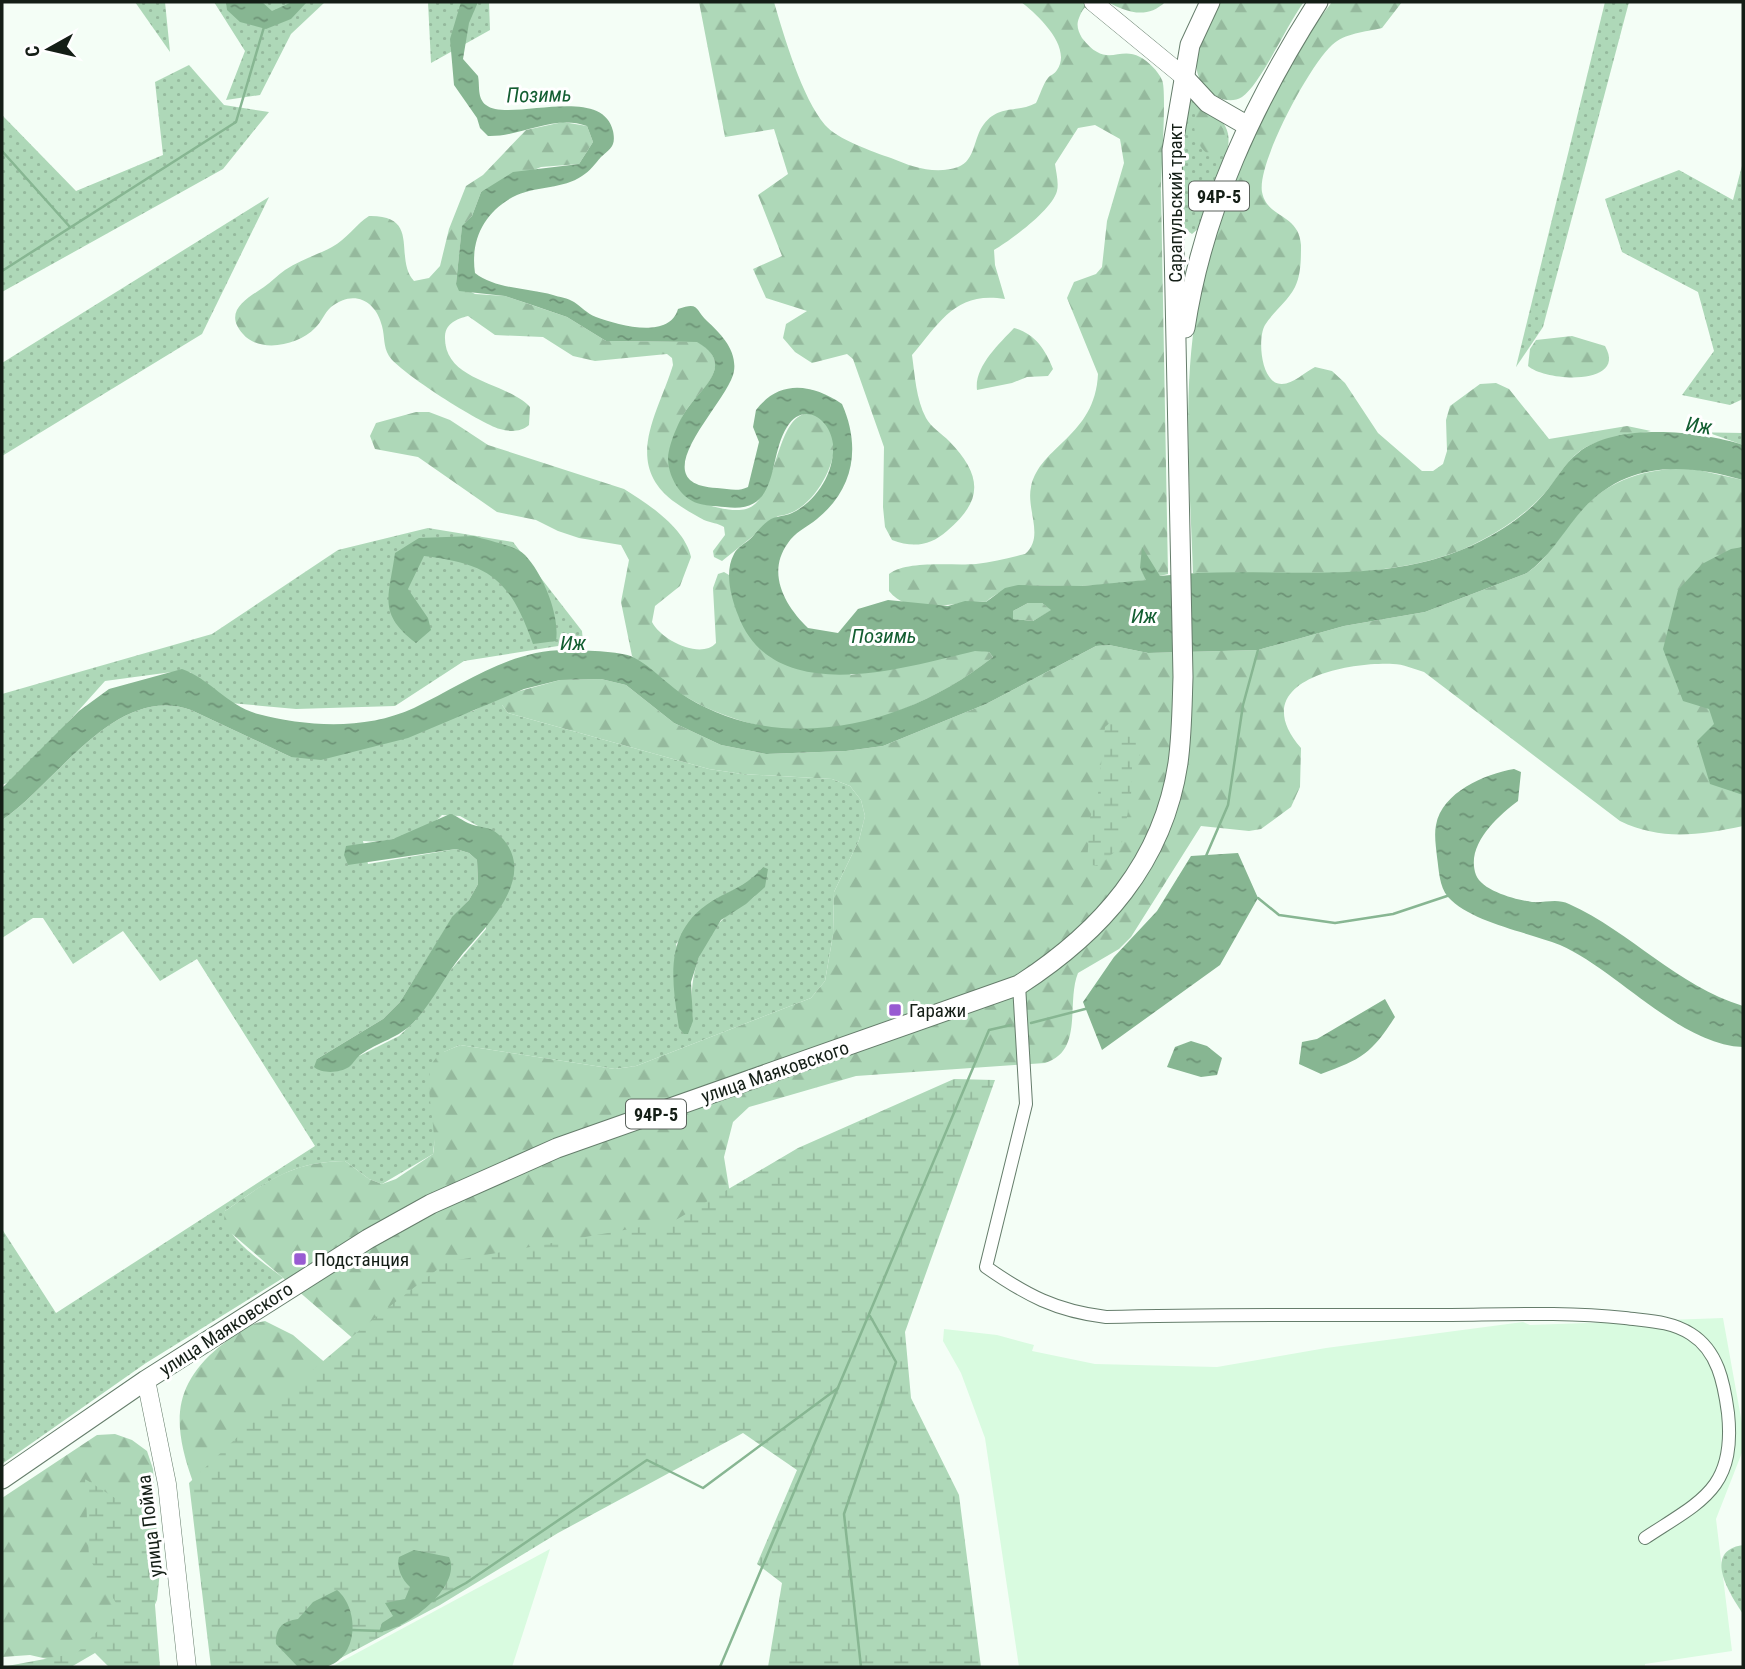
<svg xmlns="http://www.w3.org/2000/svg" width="1745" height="1669" font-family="'Roboto Condensed',sans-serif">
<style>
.built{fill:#d9fbe0}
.grass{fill:url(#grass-dots);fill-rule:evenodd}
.forest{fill:url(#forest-firs)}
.wetland{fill:url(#wetland-marsh)}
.water{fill:url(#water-ripples);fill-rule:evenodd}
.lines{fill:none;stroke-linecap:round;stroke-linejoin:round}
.stream{stroke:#87b692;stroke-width:2.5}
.street-casing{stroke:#657d6b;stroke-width:14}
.secondary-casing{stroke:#657d6b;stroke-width:19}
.primary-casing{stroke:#657d6b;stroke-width:21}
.street{stroke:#fff;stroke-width:12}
.secondary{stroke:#fff;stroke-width:18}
.primary{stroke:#fff;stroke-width:19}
.poi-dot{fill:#985bd2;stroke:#fff;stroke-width:2.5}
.labels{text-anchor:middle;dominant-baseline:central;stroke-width:6;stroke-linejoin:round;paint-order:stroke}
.shield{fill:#fff;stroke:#5a625c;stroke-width:2}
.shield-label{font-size:18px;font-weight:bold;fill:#141e16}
.street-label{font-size:19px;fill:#141e16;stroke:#fff}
.poi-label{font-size:19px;fill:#141e16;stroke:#fff;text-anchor:start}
.water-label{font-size:21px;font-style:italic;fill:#135e31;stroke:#fff}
</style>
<defs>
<pattern id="grass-dots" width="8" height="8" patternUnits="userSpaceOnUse" patternTransform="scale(1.75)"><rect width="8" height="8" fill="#aed8b8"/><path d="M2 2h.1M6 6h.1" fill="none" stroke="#95b99d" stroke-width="1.8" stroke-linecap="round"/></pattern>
<pattern id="forest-firs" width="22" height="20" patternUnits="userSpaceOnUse" patternTransform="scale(1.75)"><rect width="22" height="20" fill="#aed8b8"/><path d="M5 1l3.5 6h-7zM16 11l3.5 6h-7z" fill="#95b99d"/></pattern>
<pattern id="wetland-marsh" width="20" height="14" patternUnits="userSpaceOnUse" patternTransform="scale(1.75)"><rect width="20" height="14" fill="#aed8b8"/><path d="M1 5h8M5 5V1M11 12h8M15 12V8" fill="none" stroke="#95b99d"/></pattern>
<pattern id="water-ripples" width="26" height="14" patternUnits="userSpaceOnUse" patternTransform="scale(1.75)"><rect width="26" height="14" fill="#87b692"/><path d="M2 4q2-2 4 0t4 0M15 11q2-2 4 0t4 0" fill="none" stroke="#6d9376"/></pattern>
</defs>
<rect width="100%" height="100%" fill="#f4fef6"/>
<g class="built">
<path d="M 1723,1318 L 1743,1429 L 1743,1450 L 1716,1519 L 1732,1651 L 1645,1664 L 1645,1667 L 1019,1667 L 985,1438 L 961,1373 L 943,1341 L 944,1329 L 997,1335 L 1034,1345 L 1032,1351 L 1095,1364 L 1217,1367 L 1326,1348 L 1523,1322 L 1530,1325 Z"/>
<path d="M 550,1549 L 512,1667 L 331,1667 Z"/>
</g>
<g class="grass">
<path d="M 135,2 L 165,2 L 170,52 Z"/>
<path d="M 214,2 L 325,2 L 291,34 L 260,95 L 226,100 L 245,51 Z"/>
<path d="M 428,2 L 489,2 L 490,30 L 431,63 Z"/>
<path d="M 1605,2 L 1629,2 L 1543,327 L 1516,367 Z"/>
<path d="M 189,65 L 224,105 L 269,112 L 223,169 L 2,292 L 2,115 L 76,191 L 163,155 L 155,82 Z"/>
<path d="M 1191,97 C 1210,112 1233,120 1228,147 L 1199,228 L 1192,234 L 1185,229 C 1172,196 1181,137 1186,101 Z"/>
<path d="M 1743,162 L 1743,399 L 1730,405 L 1682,395 L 1714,351 L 1698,292 L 1622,252 L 1605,199 L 1679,170 L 1733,200 Z"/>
<path d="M 269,197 L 202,334 L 2,456 L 2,363 Z"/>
<path d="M 1684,432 L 1743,433 L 1743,445 L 1712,434 Z"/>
<path d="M 428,528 L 513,542 L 582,631 L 583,642 L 464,661 L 395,706 L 296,709 L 230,703 L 190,672 L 172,672 L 105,681 L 17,779 L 2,785 L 2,694 L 212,634 L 338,550 Z"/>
<path d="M 502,696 L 502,705 L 508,713 L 709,769 L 742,774 L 832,779 L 850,786 L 861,800 L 865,816 L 859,840 L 834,892 L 833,935 L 825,981 L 811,998 L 636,1066 L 615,1069 L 460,1045 L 444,1052 L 433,1154 L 382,1184 L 369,1179 L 345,1161 C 290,1162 269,1181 225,1211 C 223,1239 263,1261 283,1278 L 146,1363 L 2,1464 L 2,1229 L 56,1313 L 315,1146 L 197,959 L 160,981 L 123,931 L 73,964 L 43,918 L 33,918 L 2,938 L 2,820 C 56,784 115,683 191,710 L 291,757 L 473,711 ZM 442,815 L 460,816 L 478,826 L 486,929 L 437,986 L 415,1021 L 399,1036 L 359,1056 L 317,1059 L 383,1019 L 400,1002 L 452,918 L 469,900 L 478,884 L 477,860 L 469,853 L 456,849 L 368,864 L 363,841 C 386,844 426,833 442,815 ZM 763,867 L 755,896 C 746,905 733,908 724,918 C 696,945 688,985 693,1021 L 676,944 L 718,898 L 750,882 Z"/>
<path d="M 1743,1545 L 1743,1614 C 1731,1596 1701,1551 1743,1545 Z"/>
</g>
<g class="forest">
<path d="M 699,2 L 774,2 C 784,36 802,98 825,125 C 837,139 873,152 891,158 C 912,167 935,175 958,167 C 976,160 973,138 984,124 C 999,104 1018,113 1036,103 C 1040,95 1043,84 1048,78 C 1050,75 1055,74 1057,70 C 1073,47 1037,14 1021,2 L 1092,2 C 1085,6 1082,10 1079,18 C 1076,25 1078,31 1082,38 C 1107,70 1118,45 1140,57 C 1148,61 1158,71 1162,80 C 1167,89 1161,174 1161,192 L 1168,574 L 1160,576 L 1140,568 L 1147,580 C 1125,583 1103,585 1081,586 C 1048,587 1012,578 986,602 C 956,599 912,620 889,591 L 889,574 C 908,560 953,566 976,564 C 993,562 1009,558 1025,554 C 1045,537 1026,510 1031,487 C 1040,445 1095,437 1098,374 L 1067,298 L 1074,282 L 1096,274 L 1102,267 L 1107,221 L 1124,163 L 1120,139 L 1095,125 L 1078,128 L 1055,164 C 1056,172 1059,183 1057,191 C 1052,210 1011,240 994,250 L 995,265 L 1005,299 C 956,291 941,321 912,355 C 915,376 916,399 926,418 C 931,427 942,434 949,441 C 982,475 984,500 947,531 C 930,546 913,548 892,540 L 885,527 L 883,507 L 884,447 L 853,359 L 847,354 L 812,363 L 795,352 L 783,338 L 786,324 L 807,311 L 766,298 L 753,269 L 782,256 L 758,195 L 788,174 L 774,129 L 725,137 Z"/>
<path d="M 1108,2 L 1165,2 C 1148,19 1127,13 1108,2 Z"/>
<path d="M 1220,2 L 1304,2 C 1287,24 1261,84 1242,97 C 1234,102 1224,101 1216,96 C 1177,72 1206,33 1220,2 Z"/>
<path d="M 1332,2 L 1402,2 L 1382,28 C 1365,32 1345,33 1332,45 C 1309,66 1257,163 1262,192 C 1267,219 1299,213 1301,245 C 1301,259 1301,275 1295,287 C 1288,301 1273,312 1265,325 C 1257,339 1261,385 1282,384 C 1293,384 1305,372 1315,367 L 1332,371 L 1345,383 L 1378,433 L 1422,471 L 1433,471 L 1443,464 L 1447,451 L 1446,420 L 1450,406 L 1480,384 L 1496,383 L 1509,389 L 1549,439 L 1627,426 L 1651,431 C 1629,436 1599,437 1580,451 C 1564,463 1556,482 1542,496 C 1525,514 1504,529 1482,540 C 1402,584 1281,573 1193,573 C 1190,485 1182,394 1197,307 C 1216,199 1265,89 1332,2 Z"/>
<path d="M 1202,109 C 1220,120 1235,136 1217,157 C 1196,154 1190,126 1197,110 Z"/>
<path d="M 563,122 L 587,126 L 593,142 L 579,164 L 541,167 L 481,192 L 472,216 L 462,227 L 456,284 L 475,294 L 505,296 L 567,317 L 606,341 L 698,342 C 732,363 708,383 690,405 C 681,415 677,432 671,445 L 693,501 C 708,505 731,513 746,509 C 781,501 774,391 822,418 C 854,435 819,514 778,516 L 722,561 L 714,557 L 713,551 L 725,535 L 724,527 C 718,523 711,523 704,520 C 695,515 684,509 676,503 C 621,464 659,412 673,365 L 672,358 L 667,354 L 595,361 L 573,356 L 543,337 L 495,335 L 468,316 C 457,319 446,323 445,336 C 443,382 508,382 530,407 L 529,425 C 521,432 510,432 500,429 C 481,424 399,372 389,356 C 383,346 385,337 382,326 C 376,300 353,289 331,307 C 324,313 322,322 315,328 C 299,345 260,354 243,334 C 222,311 248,298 264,287 C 271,282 278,275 285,270 C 300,260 317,255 332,247 C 347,239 355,225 369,216 C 422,215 393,258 414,281 L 429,278 L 440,266 L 449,229 L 466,186 L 483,175 L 526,130 Z"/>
<path d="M 1014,328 C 1035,334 1045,349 1053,369 L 1048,376 L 1027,377 L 1012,383 L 977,390 C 974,367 999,344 1014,328 Z"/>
<path d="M 1572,336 L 1605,346 C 1628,386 1546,382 1528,366 L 1530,349 L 1536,340 Z"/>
<path d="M 416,412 L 429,412 L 450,420 L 488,445 L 624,489 C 647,503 685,528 691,557 L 680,586 L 655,606 L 652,622 C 661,640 701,660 716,643 L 713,588 L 718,574 L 724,572 L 729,575 L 731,589 L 851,675 L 975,650 L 989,652 L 993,657 C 945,696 870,730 806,731 C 769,732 720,717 688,698 C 668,687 650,671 632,656 L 621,602 L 629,560 L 621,545 L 579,538 L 558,531 L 536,520 L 497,512 L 418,457 L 375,449 L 370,436 L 376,423 Z"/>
<path d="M 1689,468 L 1743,480 L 1743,826 C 1700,835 1661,841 1620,821 L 1424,672 C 1414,669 1403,664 1393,664 C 1344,662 1244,682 1301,748 L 1300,787 L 1291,807 L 1261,829 L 1249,831 L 1201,826 L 1131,937 L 1119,949 L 1078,973 C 1066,1003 1084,1051 1045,1063 L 856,1076 L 749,1107 L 733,1122 L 724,1157 L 730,1194 L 386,1367 L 230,1232 L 224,1221 L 225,1211 C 268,1181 290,1162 345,1161 L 369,1179 L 382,1184 L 396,1179 L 433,1154 C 439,1129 419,1076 436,1058 C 442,1051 452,1049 460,1045 L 615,1069 L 636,1066 L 811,998 L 825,981 L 833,935 L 834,892 L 859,840 L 865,816 L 861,800 L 850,786 L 832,779 L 742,774 L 709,769 L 508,713 L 502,705 L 502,696 L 560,680 L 601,679 L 626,685 L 674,723 L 721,745 L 766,754 L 846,751 L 883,746 L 986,704 L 1096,646 L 1109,645 L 1148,653 L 1258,650 L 1344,626 L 1425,612 L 1527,573 C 1549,558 1560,535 1577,515 C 1608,479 1643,469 1689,468 Z"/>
<path d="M 1028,603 L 1042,603 L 1052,610 L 1033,621 L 1013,619 L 1013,611 Z"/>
<path d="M 265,1321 L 293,1335 L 365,1397 L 193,1482 C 173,1426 171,1387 219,1347 C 234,1335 246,1324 265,1321 Z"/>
<path d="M 115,1434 L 132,1440 L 147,1451 L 153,1469 L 160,1571 L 157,1600 L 147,1622 L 133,1634 L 56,1661 L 30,1655 L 2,1657 L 2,1498 L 97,1435 Z"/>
</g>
<g class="wetland">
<path d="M 1113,720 L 1132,726 L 1141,753 L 1132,767 L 1131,797 L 1121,847 L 1097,866 L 1087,864 L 1090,818 L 1098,794 L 1105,727 Z"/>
<path d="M 954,1079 L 995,1080 L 905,1332 L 911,1398 L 959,1495 L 981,1667 L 768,1667 L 782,1583 L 757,1564 L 797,1470 L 743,1433 L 558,1533 L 440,1605 L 324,1667 L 211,1667 L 189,1483 L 270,1406 L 367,1324 L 447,1262 L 674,1221 L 798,1148 Z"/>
<path d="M 85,1479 L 148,1519 L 160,1667 L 109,1667 L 95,1653 L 71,1667 L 2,1667 L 77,1653 L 119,1608 L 89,1558 Z"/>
</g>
<g class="water">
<path d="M 226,2 L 262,2 L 272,11 L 292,2 L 307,2 L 291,19 L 266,29 L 240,22 L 227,10 Z"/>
<path d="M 461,2 L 478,2 L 469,23 L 463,59 L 478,76 C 480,86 477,98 486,105 C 508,123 602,83 613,131 C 616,146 611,148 601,157 C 595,164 590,171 582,176 C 563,189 538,186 517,195 C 485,210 470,239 475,273 C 495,289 528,288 553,295 C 559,297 568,298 574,302 C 582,307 586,313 596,317 C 618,325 669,340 678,309 C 700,301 695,310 707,321 C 721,334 737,350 734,371 C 730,401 637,484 717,488 C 729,489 738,492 748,487 L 759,442 L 753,427 L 756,410 C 780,379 812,384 842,404 C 861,447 854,489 817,519 C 807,527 794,533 788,543 C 766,573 785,606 808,628 L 838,633 L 858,609 L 888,600 L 948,606 L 965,601 L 986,602 L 1005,588 L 1018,585 L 1082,586 L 1146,580 L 1140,568 L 1142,547 L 1160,576 C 1265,563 1382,592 1481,541 C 1503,530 1528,513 1544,494 C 1556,480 1564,464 1578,453 C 1616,422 1700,431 1743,445 L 1743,480 C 1681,462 1622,461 1577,516 C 1561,536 1548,558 1527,573 L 1425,612 L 1344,626 L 1258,650 L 1148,653 L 1109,645 L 1096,646 L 986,704 L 883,746 L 846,751 L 766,754 L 721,745 L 674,723 L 626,685 L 601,679 L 560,680 L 524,689 L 408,738 L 321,760 L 291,757 L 191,710 C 115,683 56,784 2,820 L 2,788 L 79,711 L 109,689 L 182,669 C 210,679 228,706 258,714 C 308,727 366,730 414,708 C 462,685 509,650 565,650 C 579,650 622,651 633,657 C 653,667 669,687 688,698 C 786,757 909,724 993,657 L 989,652 L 975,651 C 903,668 773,709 738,615 C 731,597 724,572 734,554 C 737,548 744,544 749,540 C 756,534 761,526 768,521 C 776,515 784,517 792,513 C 817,501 835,472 833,444 C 830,418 803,401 787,427 C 767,458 781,515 725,507 C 715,506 703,506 694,502 C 678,494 668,475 668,458 C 669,443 680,417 690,405 C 707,383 733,363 697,342 L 606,341 L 567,317 L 535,306 L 505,296 L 459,291 L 456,284 L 462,226 L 472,216 L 481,192 L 513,172 L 579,164 L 593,142 L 587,126 C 554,114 521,137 488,136 L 480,128 L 477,118 L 454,85 L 450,39 ZM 1028,603 L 1042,603 L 1051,610 L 1033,621 L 1013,619 L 1013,611 Z"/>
<path d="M 474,536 C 488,541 515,545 525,555 C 543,574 560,615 556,641 L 533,644 C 510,580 491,564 424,556 L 408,589 L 428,618 L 431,630 L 416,643 C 377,613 389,597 395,553 L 419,538 Z"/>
<path d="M 1743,547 L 1743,795 L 1710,784 L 1697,741 L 1714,724 L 1709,709 L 1683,701 L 1663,649 L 1678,590 L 1702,564 L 1731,549 Z"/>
<path d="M 1514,769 L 1521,772 L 1518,801 C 1498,816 1465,845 1476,875 C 1482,891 1517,900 1532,902 C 1545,903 1557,898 1569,904 C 1631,932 1677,986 1743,1006 L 1743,1047 C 1680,1045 1617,970 1560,945 C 1528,932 1472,923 1448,897 C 1439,886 1439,870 1437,857 C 1436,847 1434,835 1436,825 C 1442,792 1485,774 1514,769 Z"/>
<path d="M 450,814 C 458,816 461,820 468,823 C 478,828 490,826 498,834 C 542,874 486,926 461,956 C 444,977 432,1003 414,1022 C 399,1038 378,1042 360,1055 C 356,1058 353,1064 349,1067 C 340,1073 322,1074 314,1067 L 317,1059 L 383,1019 L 400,1002 L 452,917 L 469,900 L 478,884 L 477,860 L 469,853 L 456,849 L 348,865 L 344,855 L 346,846 L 393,839 Z"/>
<path d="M 1238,853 L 1258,898 L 1220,965 L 1102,1050 L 1083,1002 L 1114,957 L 1157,911 L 1191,856 Z"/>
<path d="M 763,867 L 768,869 L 765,887 L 746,904 L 721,920 L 699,957 L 691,982 L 693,1021 L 688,1034 L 684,1034 L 679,1028 C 671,976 663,927 719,897 C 737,888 749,883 763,867 Z"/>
<path d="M 1385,999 L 1395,1017 C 1371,1054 1362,1059 1321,1074 L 1299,1064 L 1302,1042 L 1317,1039 Z"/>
<path d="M 1191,1041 L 1207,1046 L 1222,1058 L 1217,1075 L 1201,1077 L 1167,1067 L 1175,1047 Z"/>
<path d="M 414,1550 L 449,1557 C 463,1587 405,1630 379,1632 L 382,1623 L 393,1616 L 385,1603 L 405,1599 L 410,1587 C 402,1580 396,1567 399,1557 Z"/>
<path d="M 337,1590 C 360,1609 359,1659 325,1667 C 317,1669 306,1667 298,1667 L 276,1644 C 275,1628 283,1621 298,1619 L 313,1602 Z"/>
</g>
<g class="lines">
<g class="stream">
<path d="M 2,151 L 70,227"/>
<path d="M 2,271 L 236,122 L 264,27"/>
<path d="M 1206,856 L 1228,805 L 1243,705 L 1258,650"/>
<path d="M 1258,898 L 1279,915 L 1335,923 L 1393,914 L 1447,896"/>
<path d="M 1031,1023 L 1089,1008"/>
<path d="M 433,1601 L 466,1583 L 647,1460 L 703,1488 L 838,1388"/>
<path d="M 352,1630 L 382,1631"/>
<path d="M 720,1667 L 989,1030 L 1011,1025"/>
<path d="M 861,1667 L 844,1514 L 896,1362 L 870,1316"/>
</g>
<defs>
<path id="street" d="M 1019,985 L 1026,1104 L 986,1267 C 1026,1295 1056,1311 1106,1317 C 1213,1314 1321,1315 1429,1315 C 1495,1315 1559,1311 1625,1318 C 1648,1321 1671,1321 1691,1334 C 1718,1351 1724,1383 1728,1413 C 1736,1489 1701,1501 1645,1538"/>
<g id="secondary">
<path d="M 1093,2 L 1183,76"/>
<path d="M 146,1380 L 167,1484 L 187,1667"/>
</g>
<g id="primary">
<path d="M 1183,76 L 1208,103 L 1248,126"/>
<path d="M 1185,328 C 1203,210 1254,102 1318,2"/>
<path d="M 2,1479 L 146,1380 L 368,1239 L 431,1204 L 557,1148 L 1019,985 C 1101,932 1163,863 1178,763 C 1182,734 1182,706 1183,677 L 1172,150 L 1190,45 L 1210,2"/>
</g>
</defs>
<use href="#street" class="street-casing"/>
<use href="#secondary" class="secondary-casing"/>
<use href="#primary" class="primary-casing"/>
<use href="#street" class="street"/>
<use href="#secondary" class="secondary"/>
<use href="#primary" class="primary"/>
</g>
<g class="poi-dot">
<rect x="888" y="1003" width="14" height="14" rx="3.5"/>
<rect x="293" y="1252" width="14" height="14" rx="3.5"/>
</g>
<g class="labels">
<g class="shield">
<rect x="1189" y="181.5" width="60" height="29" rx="5"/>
<rect x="626" y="1099.5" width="60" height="29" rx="5"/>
</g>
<g class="shield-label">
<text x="1219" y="196">94Р-5</text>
<text x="656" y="1114">94Р-5</text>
</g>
<g class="street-label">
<text transform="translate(1175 203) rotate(-90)">Сарапульский тракт</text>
<text transform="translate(775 1072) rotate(-19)">улица Маяковского</text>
<text transform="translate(226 1329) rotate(-33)">улица Маяковского</text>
<text transform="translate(150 1526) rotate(-97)">улица Пойма</text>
</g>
<g class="poi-label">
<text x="909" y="1010">Гаражи</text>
<text x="314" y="1259">Подстанция</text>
</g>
<g class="water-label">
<text transform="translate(539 95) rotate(-1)">Позимь</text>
<text transform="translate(1699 426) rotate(8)">Иж</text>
<text x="1144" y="616">Иж</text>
<text x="884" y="636">Позимь</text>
<text x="573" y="643">Иж</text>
</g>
</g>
<rect width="1745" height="1669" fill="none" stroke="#141e16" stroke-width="7"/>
<g transform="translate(49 49) rotate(262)" stroke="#ffffff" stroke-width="5" paint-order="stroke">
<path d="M0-5L12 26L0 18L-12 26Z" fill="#141e16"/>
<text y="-10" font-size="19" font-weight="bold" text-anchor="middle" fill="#141e16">С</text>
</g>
</svg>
